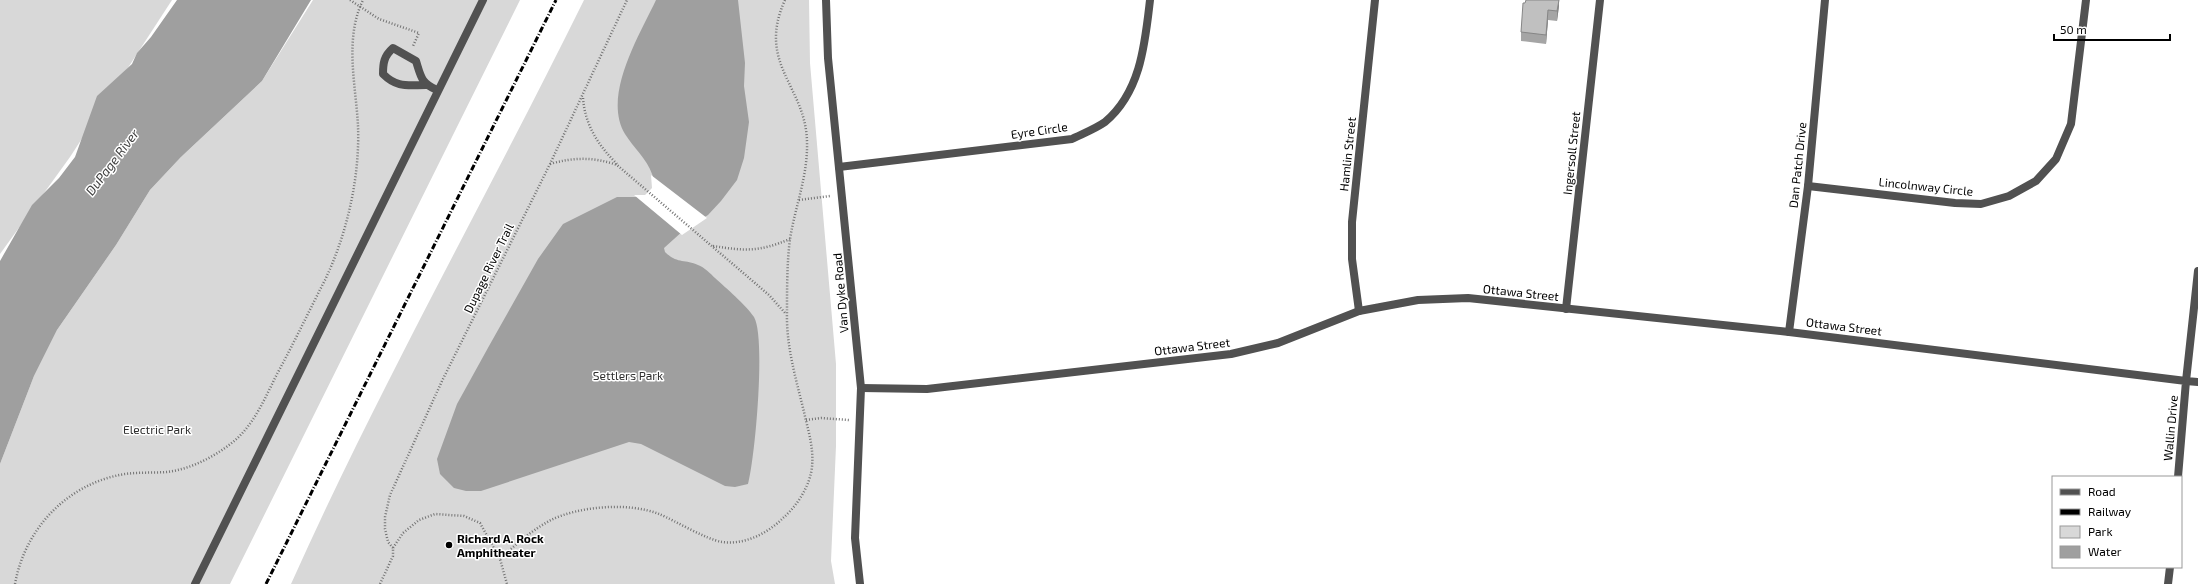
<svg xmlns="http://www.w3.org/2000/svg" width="2198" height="584" font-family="'Exo 2',sans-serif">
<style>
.green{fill:#d8d8d8}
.water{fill:#9f9f9f}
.pier{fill:#fff}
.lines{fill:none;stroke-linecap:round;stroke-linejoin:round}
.path{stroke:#737373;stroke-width:2.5;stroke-dasharray:1 2;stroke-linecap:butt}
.lane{stroke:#515151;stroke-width:8}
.street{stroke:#515151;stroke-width:8}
.rail{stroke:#000;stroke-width:3;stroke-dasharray:6 2 1 2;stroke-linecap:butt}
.wall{fill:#a5a5a5}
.shaded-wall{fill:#868686}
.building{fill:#c0c0c0;stroke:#868686}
.poi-dot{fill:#000;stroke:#fff;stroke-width:1.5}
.labels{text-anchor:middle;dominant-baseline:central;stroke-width:3;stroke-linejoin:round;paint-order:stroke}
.street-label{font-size:12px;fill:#000;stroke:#fff}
.park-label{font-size:12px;fill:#2f2f2f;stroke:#fff}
.poi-label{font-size:12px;font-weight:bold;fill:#000;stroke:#fff;text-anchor:start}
.water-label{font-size:13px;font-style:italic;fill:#404040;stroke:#fff}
</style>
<rect width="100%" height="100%" fill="#fff"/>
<g class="green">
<path d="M 0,0 L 172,0 L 70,157 L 0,254 Z"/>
<path d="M 313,0 L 520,0 L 230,584 L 0,584 L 0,464 L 34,376 L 57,330 L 116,245 L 150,190 L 181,157 L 262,81 Z"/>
<path d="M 584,0 L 809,0 L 810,63 L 836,364 L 836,446 L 831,561 L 835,584 L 291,584 C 380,385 488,195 584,0 Z"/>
</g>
<g class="water">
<path d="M 177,0 L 311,0 L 262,81 L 181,157 L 150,190 L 116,245 L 57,330 L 34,376 L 0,464 L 0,261 L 32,205 L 59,178 L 75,157 L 97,96 L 132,64 L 137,53 L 151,37 Z"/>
<path d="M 656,0 L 738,0 L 745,63 L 744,86 L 749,122 L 744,158 L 737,180 L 721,201 L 708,215 L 684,230 L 664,248 L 665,252 C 677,264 685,259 698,265 C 704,267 711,274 715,278 C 726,288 746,305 754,317 C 766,337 755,459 748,484 L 735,487 L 725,486 L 641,444 L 629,442 L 481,491 L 466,491 L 454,488 L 440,474 L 437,459 L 457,404 L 489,346 L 538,259 L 563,224 L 617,197 L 646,197 L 654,189 C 653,184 654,178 652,174 C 647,159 633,147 625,134 C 602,96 639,36 656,0 Z"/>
</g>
<path class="pier" d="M 651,175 L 707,218 L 682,235 L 634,195 L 645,195 L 652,188 Z"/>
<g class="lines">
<g class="path">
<path d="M 350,0 L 379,19 L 419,33 L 413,46"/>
<path d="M 583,98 C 585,125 598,145 617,164"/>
<path d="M 550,164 C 574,157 594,157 617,165 L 769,295 L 786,314"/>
<path d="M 799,200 L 830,196"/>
<path d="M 713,246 C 745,251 759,252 790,239"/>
<path d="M 806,420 L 821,418 L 849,420"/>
<path d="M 393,548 L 388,542 L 385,529 L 385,517 L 390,495 L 442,381 L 550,164 L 627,0"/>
<path d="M 500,559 C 515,545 532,530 551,520 C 580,506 629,502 659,514 C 676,521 705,539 722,542 C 744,545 767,534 783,518 C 797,506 810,486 812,467 C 814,448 808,430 804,412 C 796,379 786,346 787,312 C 787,288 787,262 790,239 C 795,207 808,176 807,142 C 806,86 756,64 785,0"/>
<path d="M 15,584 C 25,528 68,483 125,474 C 139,472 153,473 167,472 C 191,469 214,457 233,442 C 254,425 265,398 277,374 C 294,343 309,311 325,280 C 347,234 360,177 358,126 C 356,85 344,39 363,0"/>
<path d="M 380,584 L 393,556 L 393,548 L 403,533 L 419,520 L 435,514 L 464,516 L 480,523 L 500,559 L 507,584"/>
</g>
<g class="lane">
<path d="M 2198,271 L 2186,381 L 2198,382"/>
<path d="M 195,584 L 483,0"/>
</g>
<g class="street">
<path d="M 826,0 L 828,58 L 861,388 L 855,538 L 860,584"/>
<path d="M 426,85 C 407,85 397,88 383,74 C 383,63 384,56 393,48 L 416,61 C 421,77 421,83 437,90"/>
<path d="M 839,167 L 1072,139 C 1082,134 1095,129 1105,122 C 1141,92 1145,43 1150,0"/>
<path d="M 1808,186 L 1955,203 L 1981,204 L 2009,196 L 2036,181 L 2056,159 L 2071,124 L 2086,0"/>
<path d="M 1566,309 L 1600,0"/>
<path d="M 1359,311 L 1352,259 L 1352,222 L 1375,0"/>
<path d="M 1789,332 L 1808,186 L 1825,0"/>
<path d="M 861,388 L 927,389 L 1231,354 L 1278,343 L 1359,311 L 1418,300 L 1468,298 L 1789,332 L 2186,381 L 2178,477"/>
<path d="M 2168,584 L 2170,567"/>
</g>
<path class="rail" d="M 266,584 L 556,0"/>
</g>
<path class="wall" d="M 1559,0 L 1559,6 L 1557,21 L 1548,20 L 1546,44 L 1521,41 L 1521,32 L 1525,3 Z"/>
<g class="shaded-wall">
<path d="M 1559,0 L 1559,6 L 1557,21 L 1557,11 Z"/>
<path d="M 1548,10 L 1548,20 L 1546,44 L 1546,35 Z"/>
</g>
<path class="building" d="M 1526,0 L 1559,0 L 1557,11 L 1548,10 L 1546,35 L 1521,32 L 1523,3 L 1525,3 Z"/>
<circle class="poi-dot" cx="449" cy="545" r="4"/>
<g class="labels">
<g class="street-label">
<text transform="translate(1039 130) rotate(-8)">Eyre Circle</text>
<text transform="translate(1571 153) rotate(-84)">Ingersoll Street</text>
<text transform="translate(1347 154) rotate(-84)">Hamlin Street</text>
<text transform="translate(1797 165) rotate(-84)">Dan Patch Drive</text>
<text transform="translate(1926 186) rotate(6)">Lincolnway Circle</text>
<text transform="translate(488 268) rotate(-64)">Dupage River Trail</text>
<text transform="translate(1521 292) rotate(6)">Ottawa Street</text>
<text transform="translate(840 293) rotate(-95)">Van Dyke Road</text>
<text transform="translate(1844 326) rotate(7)">Ottawa Street</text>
<text transform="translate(1192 346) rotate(-7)">Ottawa Street</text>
<text transform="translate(2170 428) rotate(-85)">Wallin Drive</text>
</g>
<g class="park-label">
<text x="628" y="375">Settlers Park</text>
<text x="157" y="429">Electric Park</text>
</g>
<g class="poi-label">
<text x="457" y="538">Richard A. Rock<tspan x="457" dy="14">Amphitheater</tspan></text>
</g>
<g class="water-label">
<text transform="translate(112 162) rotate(-53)">DuPage River</text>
</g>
</g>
<rect x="2052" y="476" width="130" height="92" fill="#ffffff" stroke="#999999"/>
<rect x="2060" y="489" width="20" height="6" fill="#515151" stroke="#999999"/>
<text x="2088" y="496" font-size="12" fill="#000000">Road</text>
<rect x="2060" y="509" width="20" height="6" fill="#000000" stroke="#999999"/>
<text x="2088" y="516" font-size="12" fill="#000000">Railway</text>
<rect x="2060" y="526" width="20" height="12" fill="#d8d8d8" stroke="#999999"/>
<text x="2088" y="536" font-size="12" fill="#000000">Park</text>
<rect x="2060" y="546" width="20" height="12" fill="#9f9f9f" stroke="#999999"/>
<text x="2088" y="556" font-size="12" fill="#000000">Water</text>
<path d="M2054 34v6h116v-6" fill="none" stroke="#000000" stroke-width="2"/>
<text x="2060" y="34" font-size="12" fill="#000000" stroke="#ffffff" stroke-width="3" paint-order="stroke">50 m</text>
</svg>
